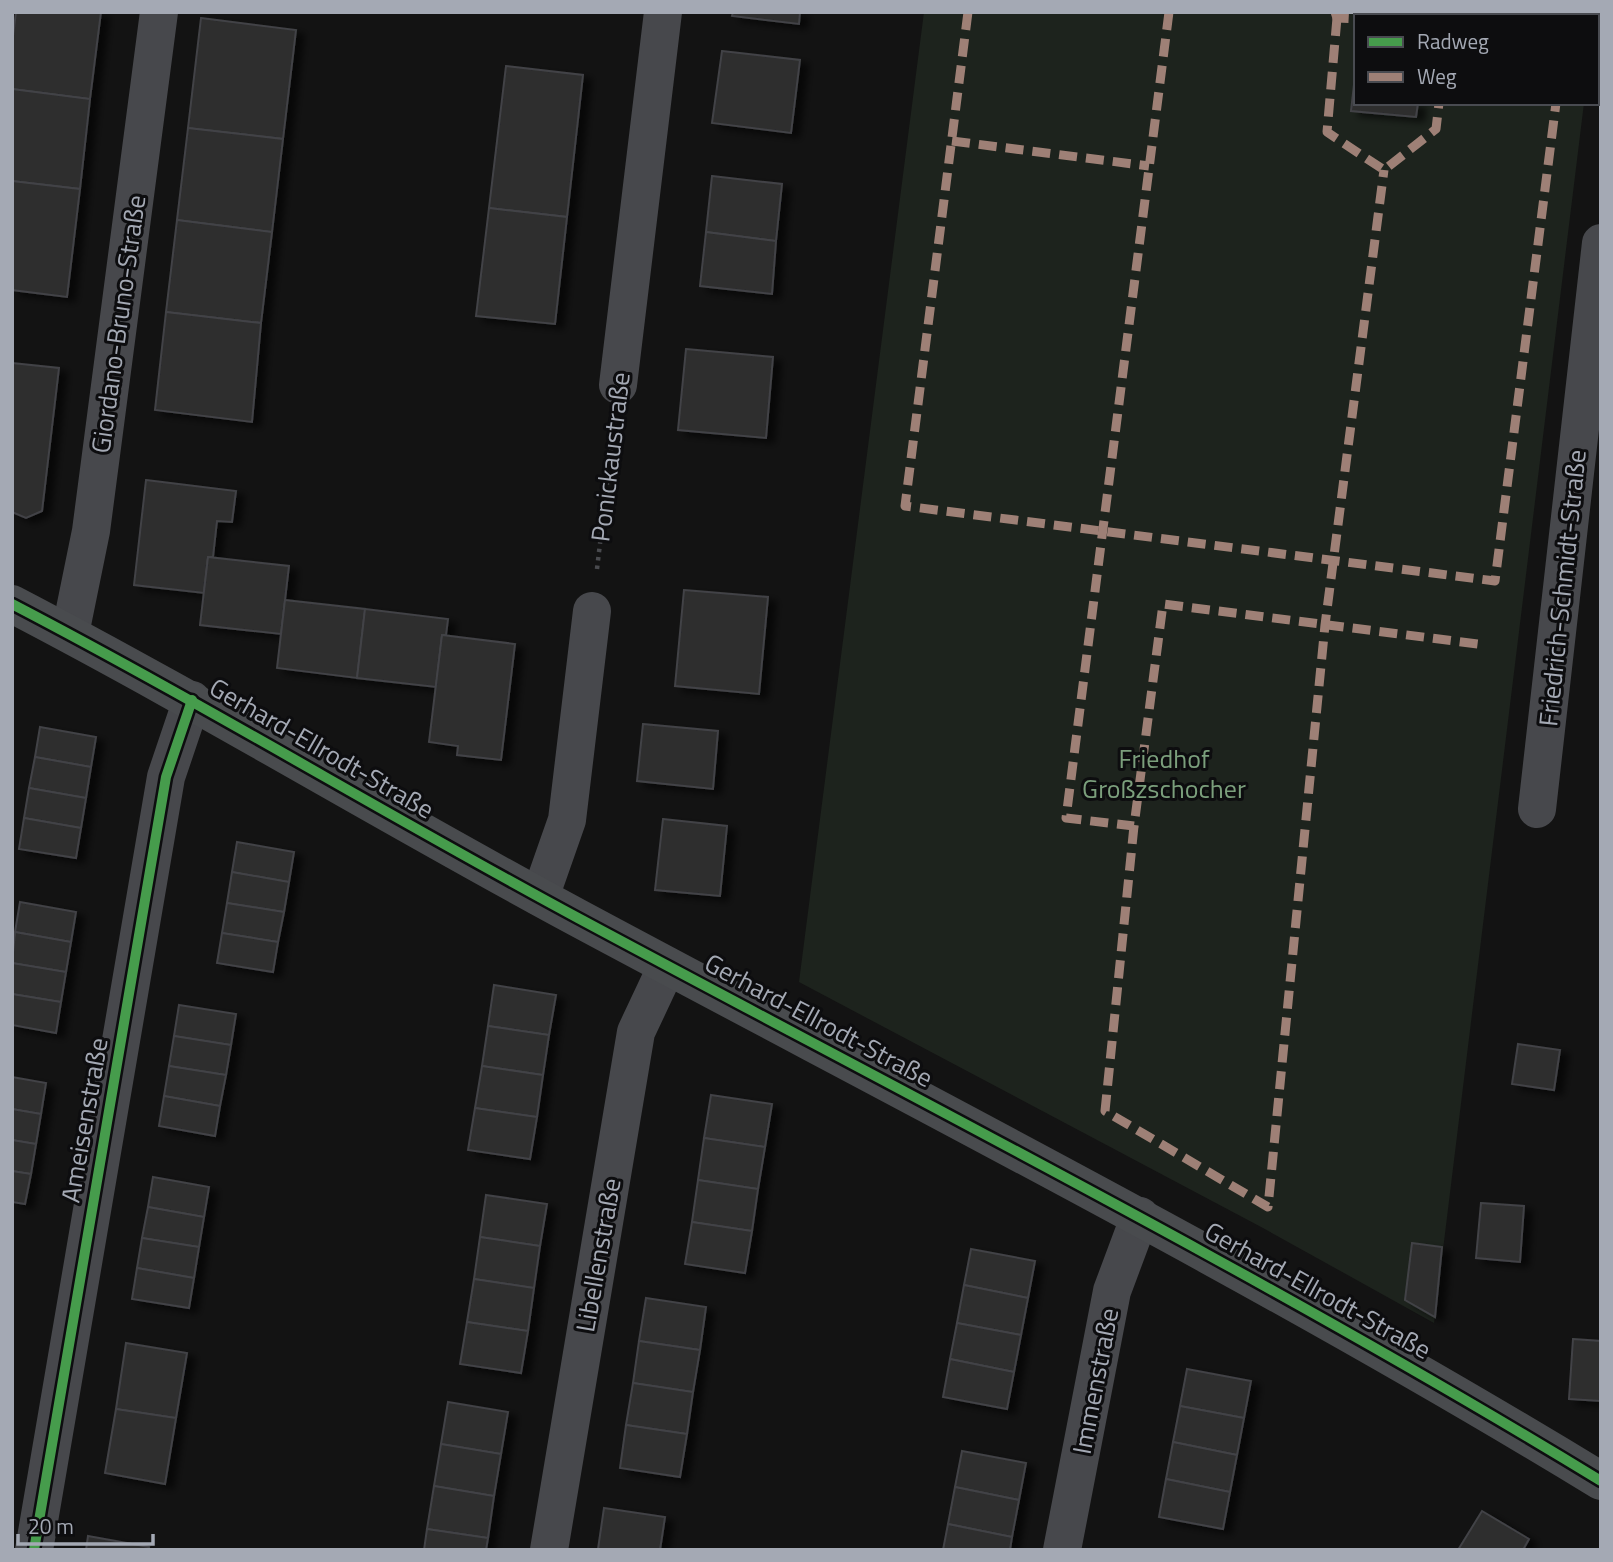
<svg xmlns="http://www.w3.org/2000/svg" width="1613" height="1562" font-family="'Titillium Web',sans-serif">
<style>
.green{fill:#1d231d}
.building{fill:#2d2d2e;stroke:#424346;stroke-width:2;filter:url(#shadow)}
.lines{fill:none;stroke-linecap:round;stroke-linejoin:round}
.path{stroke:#494a4e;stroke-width:4.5;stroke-dasharray:3.5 5;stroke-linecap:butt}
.minor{stroke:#47484c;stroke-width:38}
.major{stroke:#494b4e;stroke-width:38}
.quiet{stroke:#9e8076;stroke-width:9;stroke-dasharray:18 9;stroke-linecap:butt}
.cycleway-casing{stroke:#0d0d0f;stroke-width:15}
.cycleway{stroke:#469c4c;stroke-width:10}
.labels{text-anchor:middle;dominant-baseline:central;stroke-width:6;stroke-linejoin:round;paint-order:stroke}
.street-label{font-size:26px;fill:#a4a9b4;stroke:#0d0d0f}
.park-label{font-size:26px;fill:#7b9f7c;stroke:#0d0d0f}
</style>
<defs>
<filter id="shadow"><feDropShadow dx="8" dy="4.5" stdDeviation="3.5" flood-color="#0009"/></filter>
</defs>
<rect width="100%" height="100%" fill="#131313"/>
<path class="green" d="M 924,12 L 1596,12 L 1595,16 L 1356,16 L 1356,103 L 1584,103 L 1434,1323 L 1263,1228 L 799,982 Z"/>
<g class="building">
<path d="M 16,12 L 101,12 L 90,99 L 12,89 L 12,44 Z"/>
<path d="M 733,12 L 800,12 L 799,24 L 732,16 Z"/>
<path d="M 201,18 L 296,30 L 283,139 L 188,128 Z"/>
<path d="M 722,51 L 800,60 L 791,133 L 712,123 Z"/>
<path d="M 506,66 L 583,75 L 567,217 L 489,208 Z"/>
<path d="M 1356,67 L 1356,103 L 1418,103 L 1416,117 L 1351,111 Z"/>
<path d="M 12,89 L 90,99 L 80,189 L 12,181 Z"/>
<path d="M 188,128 L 283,139 L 272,232 L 177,220 Z"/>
<path d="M 712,176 L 782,184 L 776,241 L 706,232 Z"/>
<path d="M 12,181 L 80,189 L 67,297 L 12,290 Z"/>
<path d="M 489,208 L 567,217 L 555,324 L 476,316 Z"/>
<path d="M 177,220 L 272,232 L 261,323 L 166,312 Z"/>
<path d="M 706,232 L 776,241 L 772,294 L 700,286 Z"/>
<path d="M 166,312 L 261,323 L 252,422 L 155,410 Z"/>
<path d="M 686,349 L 773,357 L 766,438 L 678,430 Z"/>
<path d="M 12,363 L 59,368 L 42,511 L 26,518 L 12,512 Z"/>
<path d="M 146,480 L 236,491 L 232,522 L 217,521 L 213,557 L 208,557 L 204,593 L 134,585 Z"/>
<path d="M 208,557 L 289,566 L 281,634 L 200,625 Z"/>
<path d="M 684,590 L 768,597 L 759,694 L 675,686 Z"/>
<path d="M 285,600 L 365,609 L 357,678 L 277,668 Z"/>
<path d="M 365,609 L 448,619 L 446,635 L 442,635 L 436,687 L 357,678 Z"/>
<path d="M 442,635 L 515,644 L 501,760 L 457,755 L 458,746 L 429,742 Z"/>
<path d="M 643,724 L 718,731 L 713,789 L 637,781 Z"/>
<path d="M 40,727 L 96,737 L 91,767 L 35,757 Z"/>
<path d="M 35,757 L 91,767 L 86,798 L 29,788 Z"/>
<path d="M 29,788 L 86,798 L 81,828 L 24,818 Z"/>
<path d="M 24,818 L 81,828 L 76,858 L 19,849 Z"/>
<path d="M 663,819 L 727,826 L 720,896 L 655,890 Z"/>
<path d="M 237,842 L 294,852 L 289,882 L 232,872 Z"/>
<path d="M 232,872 L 289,882 L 284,912 L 227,903 Z"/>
<path d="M 20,902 L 76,912 L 71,942 L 15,932 Z"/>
<path d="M 227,903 L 284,912 L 278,942 L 222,933 Z"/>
<path d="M 15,932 L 71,942 L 66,972 L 12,963 Z"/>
<path d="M 222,933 L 278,942 L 273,972 L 217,963 Z"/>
<path d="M 12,963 L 66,972 L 61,1002 L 12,994 Z"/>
<path d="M 494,985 L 556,995 L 549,1035 L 488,1026 Z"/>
<path d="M 12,994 L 61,1002 L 56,1033 L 12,1025 Z"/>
<path d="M 179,1005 L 236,1014 L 231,1045 L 174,1036 Z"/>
<path d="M 488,1026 L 549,1035 L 543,1075 L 482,1066 Z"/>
<path d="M 174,1036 L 231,1045 L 226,1075 L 169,1066 Z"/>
<path d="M 1518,1044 L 1560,1050 L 1554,1090 L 1512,1084 Z"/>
<path d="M 169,1066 L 226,1075 L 220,1106 L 164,1096 Z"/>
<path d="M 482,1066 L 543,1075 L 537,1117 L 475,1108 Z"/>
<path d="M 12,1077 L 46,1083 L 41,1114 L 12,1109 Z"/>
<path d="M 711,1095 L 772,1104 L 765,1147 L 704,1138 Z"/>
<path d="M 164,1096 L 220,1106 L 215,1136 L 159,1126 Z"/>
<path d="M 475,1108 L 537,1117 L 530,1159 L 468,1150 Z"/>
<path d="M 12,1109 L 41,1114 L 36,1144 L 12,1140 Z"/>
<path d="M 704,1138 L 765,1147 L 758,1189 L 698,1180 Z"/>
<path d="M 12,1140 L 36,1144 L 31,1174 L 12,1171 Z"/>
<path d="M 12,1171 L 31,1174 L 25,1204 L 12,1202 Z"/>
<path d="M 153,1177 L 209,1187 L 204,1217 L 148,1207 Z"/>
<path d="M 698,1180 L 758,1189 L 752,1231 L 692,1222 Z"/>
<path d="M 486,1195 L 547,1204 L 540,1246 L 480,1237 Z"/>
<path d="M 1481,1203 L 1524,1206 L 1520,1262 L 1476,1258 Z"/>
<path d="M 148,1207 L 204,1217 L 199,1247 L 142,1238 Z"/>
<path d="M 692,1222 L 752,1231 L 745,1273 L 685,1264 Z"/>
<path d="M 480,1237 L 540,1246 L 534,1288 L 474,1279 Z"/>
<path d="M 142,1238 L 199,1247 L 194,1278 L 137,1268 Z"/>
<path d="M 1412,1243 L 1442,1247 L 1435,1317 L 1405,1300 Z"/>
<path d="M 971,1249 L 1035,1261 L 1028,1298 L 964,1285 Z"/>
<path d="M 137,1268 L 194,1278 L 189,1308 L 132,1299 Z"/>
<path d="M 474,1279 L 534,1288 L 528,1331 L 467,1322 Z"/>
<path d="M 964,1285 L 1028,1298 L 1021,1335 L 957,1323 Z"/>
<path d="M 646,1298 L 706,1307 L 700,1350 L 639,1341 Z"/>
<path d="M 467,1322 L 528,1331 L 521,1373 L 460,1364 Z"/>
<path d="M 957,1323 L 1021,1335 L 1014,1372 L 950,1359 Z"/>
<path d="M 1573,1339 L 1601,1341 L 1601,1401 L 1569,1399 Z"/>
<path d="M 639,1341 L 700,1350 L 693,1392 L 633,1383 Z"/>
<path d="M 126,1343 L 187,1353 L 176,1418 L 116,1409 Z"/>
<path d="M 950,1359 L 1014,1372 L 1007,1409 L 943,1397 Z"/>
<path d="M 1187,1369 L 1251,1381 L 1244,1418 L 1180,1406 Z"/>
<path d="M 633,1383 L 693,1392 L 687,1434 L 626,1425 Z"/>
<path d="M 448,1402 L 508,1412 L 501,1454 L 441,1444 Z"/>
<path d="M 1180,1406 L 1244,1418 L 1237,1455 L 1173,1442 Z"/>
<path d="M 116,1409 L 176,1418 L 165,1484 L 105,1473 Z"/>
<path d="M 626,1425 L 687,1434 L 680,1477 L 620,1468 Z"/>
<path d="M 1173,1442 L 1237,1455 L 1230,1492 L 1166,1479 Z"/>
<path d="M 441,1444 L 501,1454 L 494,1496 L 434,1486 Z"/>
<path d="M 962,1451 L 1026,1463 L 1019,1500 L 955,1487 Z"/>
<path d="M 1166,1479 L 1230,1492 L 1223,1529 L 1159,1517 Z"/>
<path d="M 434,1486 L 494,1496 L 488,1538 L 427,1529 Z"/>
<path d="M 955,1487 L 1019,1500 L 1012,1537 L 948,1524 Z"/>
<path d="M 604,1508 L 665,1517 L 660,1550 L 598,1549 Z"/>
<path d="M 1482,1511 L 1529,1539 L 1523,1550 L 1458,1550 Z"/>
<path d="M 948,1524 L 1012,1537 L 1010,1550 L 943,1550 Z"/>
<path d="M 427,1529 L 488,1538 L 486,1550 L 424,1550 Z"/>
<path d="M 88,1536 L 149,1547 L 148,1550 L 86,1550 Z"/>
</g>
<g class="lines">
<path class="path" d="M 597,569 L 614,425"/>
<g class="minor">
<path d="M 618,385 L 663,12"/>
<path d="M 70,634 L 91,531 L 159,12"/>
<path d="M 1537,809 L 1601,243"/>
<path d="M 540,897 L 567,820 L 592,611"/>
<path d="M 34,1550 L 166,777 L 192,700"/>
<path d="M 549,1550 L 636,1032 L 667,966"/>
<path d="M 1062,1550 L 1112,1291 L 1140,1216"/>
</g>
<path class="major" d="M 12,604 C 204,704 388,816 578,918 C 921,1102 1268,1278 1601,1481"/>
<g class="quiet">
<path d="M 968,12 L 905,506 L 1495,581 L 1556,103"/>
<path d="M 1169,12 L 1066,818 L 1134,826 L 1163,604 L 1486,645"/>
<path d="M 1335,12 L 1337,18 L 1356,19"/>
<path d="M 1509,12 L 1535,16"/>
<path d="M 1462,16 L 1463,12"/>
<path d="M 1337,18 L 1327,132 L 1384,170 L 1436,129 L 1439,103"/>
<path d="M 952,141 L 1149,166"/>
<path d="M 1134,826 L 1105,1111 L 1268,1207 L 1325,625 L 1384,170"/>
</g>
<defs>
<g id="cycleway">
<path d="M 12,604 C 204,704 388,816 578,918 C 921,1102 1268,1278 1601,1481"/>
<path d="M 34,1550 L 166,777 L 192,700"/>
</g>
</defs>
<use href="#cycleway" class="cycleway-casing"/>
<use href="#cycleway" class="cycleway"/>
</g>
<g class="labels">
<g class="street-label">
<text transform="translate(118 324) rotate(-82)">Giordano-Bruno-Straße</text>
<text transform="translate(610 457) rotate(-83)">Ponickaustraße</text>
<text transform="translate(1562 588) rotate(-84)">Friedrich-Schmidt-Straße</text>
<text transform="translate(322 748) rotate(30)">Gerhard-Ellrodt-Straße</text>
<text transform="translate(819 1020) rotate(28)">Gerhard-Ellrodt-Straße</text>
<text transform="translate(84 1120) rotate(-80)">Ameisenstraße</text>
<text transform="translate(598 1255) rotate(-80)">Libellenstraße</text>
<text transform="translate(1318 1290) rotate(29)">Gerhard-Ellrodt-Straße</text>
<text transform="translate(1095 1381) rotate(-79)">Immenstraße</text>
</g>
<g class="park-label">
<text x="1164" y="758">Friedhof<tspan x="1164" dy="30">Großzschocher</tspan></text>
</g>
</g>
<rect width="1613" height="1562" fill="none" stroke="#a4a9b4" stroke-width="28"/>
<rect x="1354" y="14" width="245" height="91" fill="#0d0d0f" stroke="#494b51" stroke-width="2"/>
<rect x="1368" y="37" width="35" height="10" fill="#469c4c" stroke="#494b51" stroke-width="2"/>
<text x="1417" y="49" font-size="21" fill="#a4a9b4">Radweg</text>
<rect x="1368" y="72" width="35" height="10" fill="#9e8076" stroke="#494b51" stroke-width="2"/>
<text x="1417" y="84" font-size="21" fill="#a4a9b4">Weg</text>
<path d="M18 1534v10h135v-10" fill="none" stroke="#a4a9b4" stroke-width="3.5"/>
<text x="28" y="1534" font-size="21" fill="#a4a9b4" stroke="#0d0d0f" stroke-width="5" paint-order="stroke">20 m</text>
</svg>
